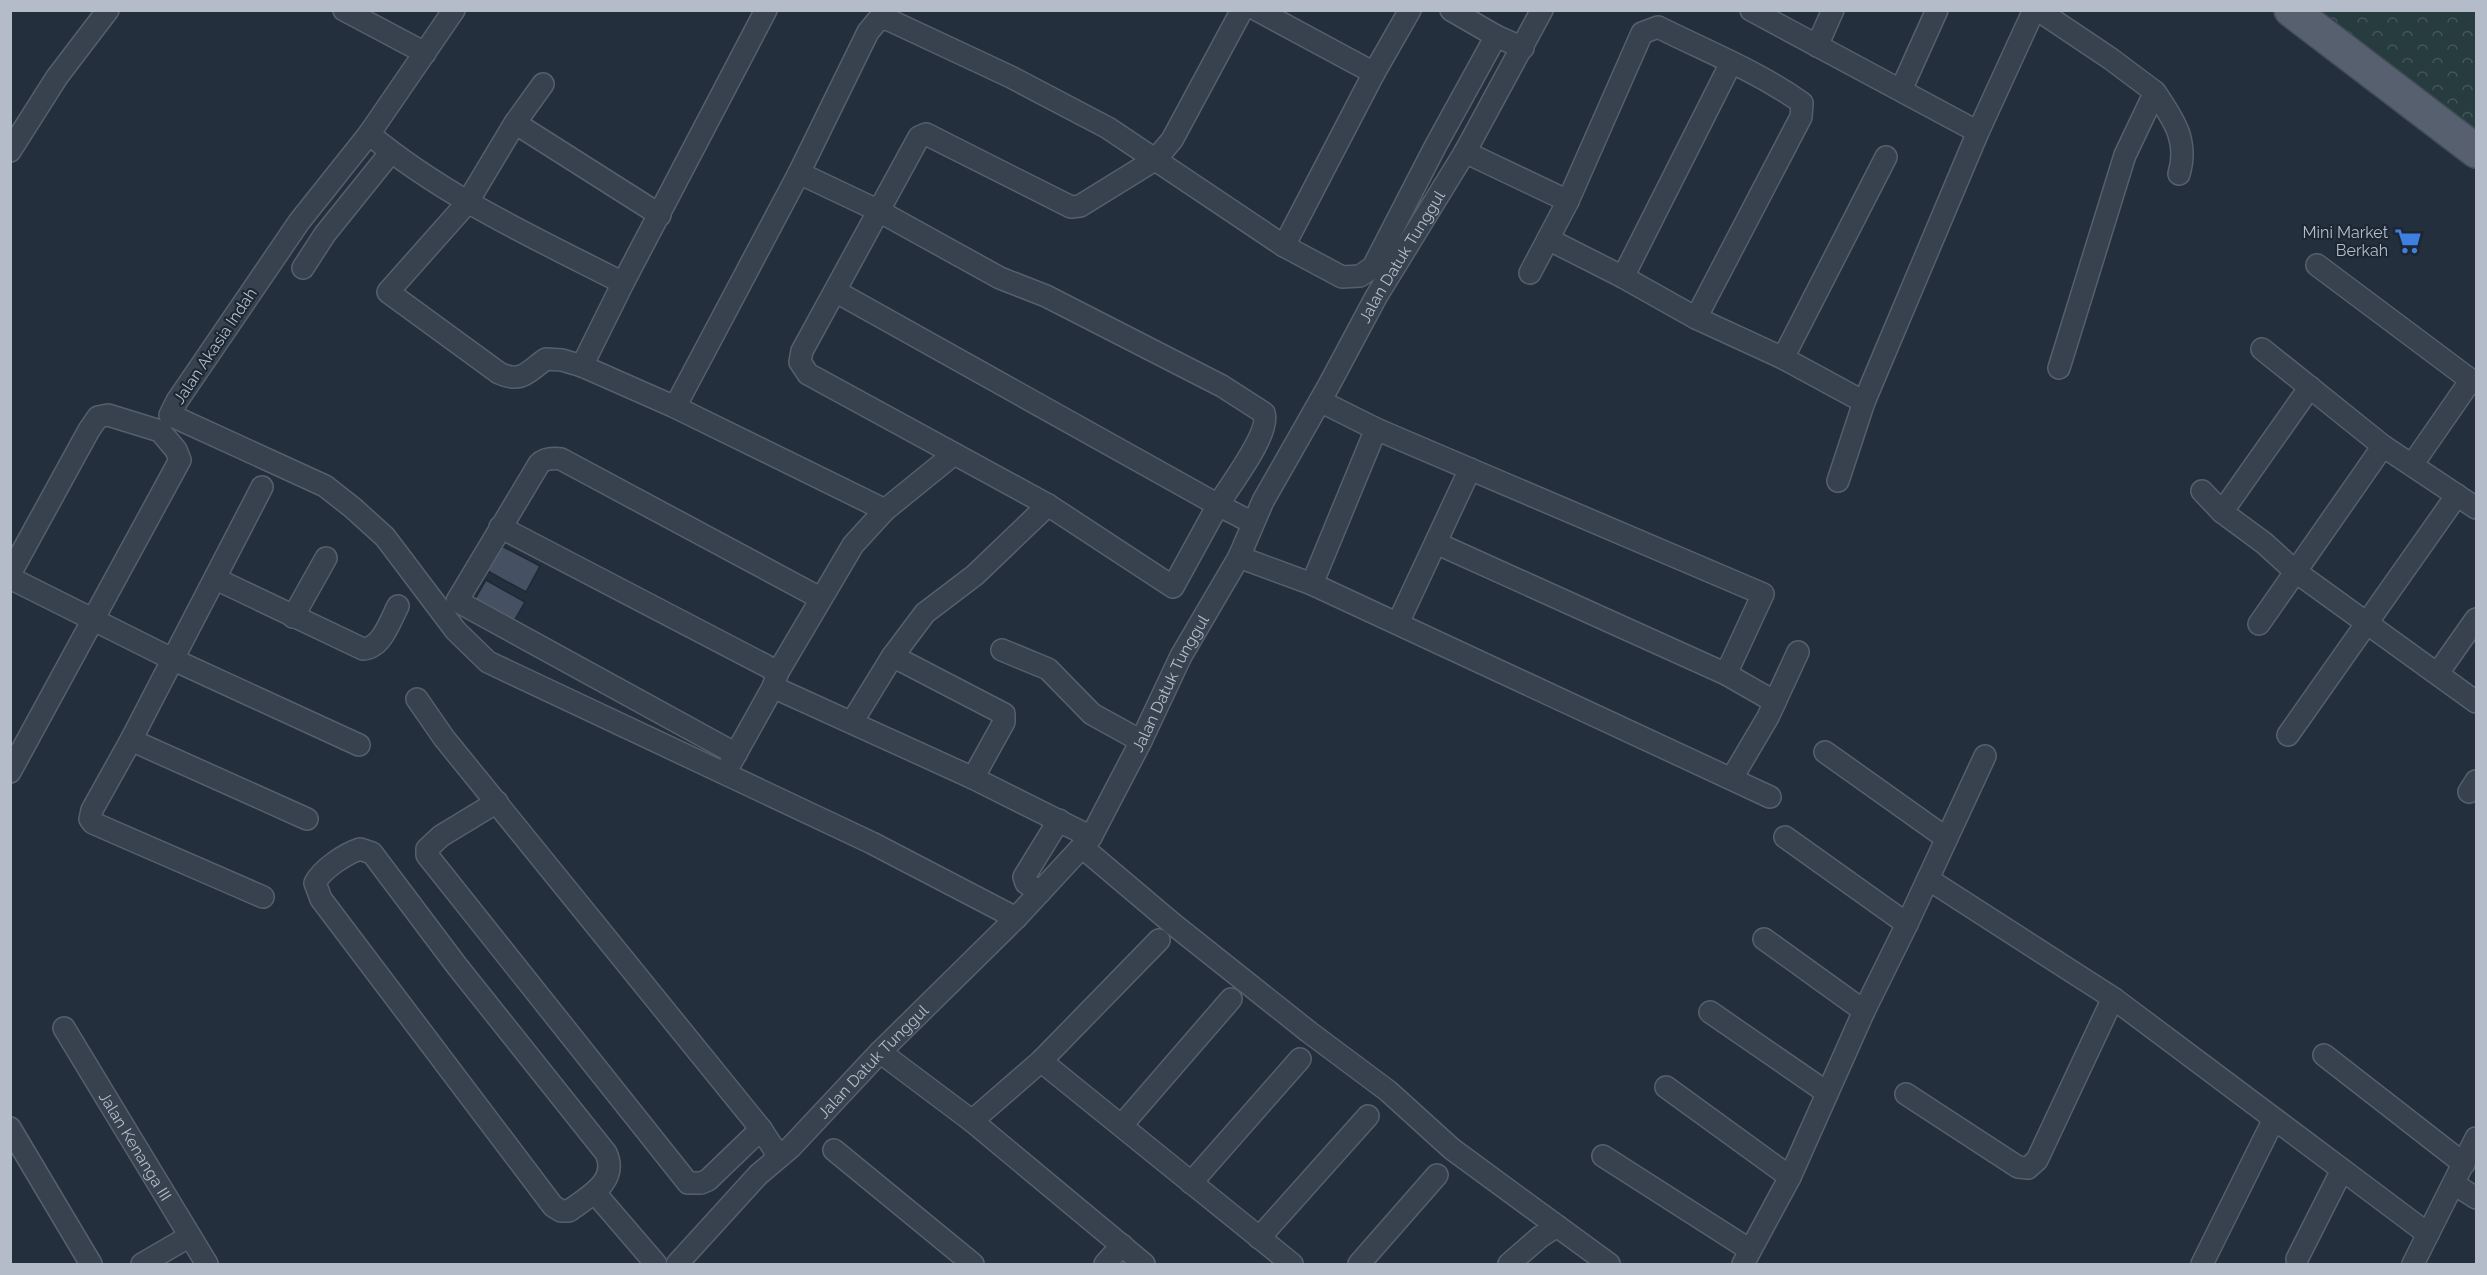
<svg xmlns="http://www.w3.org/2000/svg" width="2487" height="1275" font-family="Raleway,sans-serif">
<style>
.park{fill:url(#park-crowns)}
.building{fill:#455162;stroke:#1f2835;stroke-width:1.5}
.lines{fill:none;stroke-linecap:round;stroke-linejoin:round}
.minor-casing{stroke:#565f6c;stroke-width:24}
.primary-casing{stroke:#414a57;stroke-width:36}
.minor{stroke:#38414e;stroke-width:21}
.primary{stroke:#56606e;stroke-width:33}
.labels{text-anchor:middle;dominant-baseline:central;stroke-width:4.5;stroke-linejoin:round;paint-order:stroke}
.poi-label{font-size:16px;fill:#b4bcc9;stroke:#1d2633;text-anchor:end}
.street-label{font-size:16px;fill:#b4bcc9;stroke:#1d2633}
</style>
<defs>
<pattern id="park-crowns" width="20" height="18" patternUnits="userSpaceOnUse" patternTransform="scale(1.5)"><rect width="20" height="18" fill="#263c3f"/><path d="M2 6a3 3 0 1 1 6 0M12 15a3 3 0 1 1 6 0" fill="none" stroke="#435659"/></pattern>
</defs>
<rect width="100%" height="100%" fill="#242f3e"/>
<path class="park" d="M 2291,11 L 2476,11 L 2476,154 Z"/>
<g class="building">
<path d="M 498,544 L 540,566 L 526,592 L 484,569 Z"/>
<path d="M 486,580 L 525,602 L 510,628 L 471,606 Z"/>
</g>
<g class="lines">
<defs>
<g id="minor">
<path d="M 344,10 L 425,53"/>
<path d="M 454,10 L 369,134 L 299,222 L 177,401 L 170,415 L 325,486 L 353,508 L 385,537 L 456,631 L 488,662 L 872,843 L 1016,918"/>
<path d="M 1257,10 L 1374,73"/>
<path d="M 1451,10 L 1496,36"/>
<path d="M 1751,10 L 1978,132"/>
<path d="M 2038,10 L 2111,59 L 2155,92 L 2125,155 L 2059,368"/>
<path d="M 1817,46 L 1833,10"/>
<path d="M 1901,90 L 1937,10"/>
<path d="M 2155,92 C 2173,119 2189,140 2179,174"/>
<path d="M 515,123 L 543,84"/>
<path d="M 369,134 C 445,197 535,238 623,283 L 766,10"/>
<path d="M 10,151 L 57,77 L 108,10"/>
<path d="M 1465,152 L 1568,201 L 1548,239 L 1623,277 L 1696,318 L 1783,358 L 1864,402"/>
<path d="M 799,173 L 877,210 L 1000,278 L 1046,296 L 1222,386 L 1264,413 C 1271,433 1230,485 1218,505 L 1253,523"/>
<path d="M 1568,201 L 1642,33 L 1658,27 C 1706,51 1759,72 1802,103 L 1801,117 L 1696,318"/>
<path d="M 1284,246 L 1374,73 L 1410,10"/>
<path d="M 2317,265 L 2476,384"/>
<path d="M 303,268 L 325,234 L 391,152"/>
<path d="M 1530,273 L 1548,239"/>
<path d="M 1623,277 L 1731,63"/>
<path d="M 623,283 L 582,366 L 675,407 L 885,510"/>
<path d="M 835,291 L 1218,505 L 1173,587 L 1048,505 L 808,374 L 800,362 L 802,351 L 919,137 L 926,134 L 1071,207 L 1080,206 L 1156,159 L 1172,140 L 1242,10"/>
<path d="M 2262,349 L 2383,446 L 2476,508"/>
<path d="M 1783,358 L 1886,157"/>
<path d="M 582,366 L 562,360 L 546,359 C 528,371 522,384 499,373 L 388,292 L 467,203 L 515,123 L 660,215"/>
<path d="M 1320,401 L 1376,429 L 1763,594 L 1726,674"/>
<path d="M 675,407 L 799,173 L 868,32 L 878,20 L 887,19 L 1011,77 L 1108,128 L 1284,246 L 1342,277 L 1360,276 L 1373,267 L 1436,145 L 1496,36 L 1523,48"/>
<path d="M 1376,429 L 1312,584 L 1770,797"/>
<path d="M 2412,465 L 2471,380"/>
<path d="M 1838,481 L 1864,402 L 1978,132 L 2034,10"/>
<path d="M 262,487 L 131,740 L 92,810 L 90,819 L 93,823 L 263,897"/>
<path d="M 2202,491 L 2222,512 L 2264,543 L 2296,572 L 2476,702"/>
<path d="M 2222,512 L 2310,387"/>
<path d="M 500,527 L 778,672"/>
<path d="M 1436,543 L 1726,674 L 1775,702"/>
<path d="M 1239,557 L 1312,584"/>
<path d="M 10,574 L 89,430 L 98,417 L 108,415 L 160,431 L 176,450 L 180,460 L 10,772"/>
<path d="M 10,578 L 174,660 L 359,745"/>
<path d="M 216,579 L 363,649 C 382,648 390,621 398,606"/>
<path d="M 293,617 L 326,558"/>
<path d="M 1398,623 L 1470,469"/>
<path d="M 2259,624 L 2383,446"/>
<path d="M 1002,650 L 1048,669 L 1092,714 L 1141,741"/>
<path d="M 892,657 L 925,613 L 975,575 L 1048,505"/>
<path d="M 2438,673 L 2476,619"/>
<path d="M 773,687 L 973,778 L 1091,837"/>
<path d="M 417,699 L 444,738 L 761,1129 L 778,1155"/>
<path d="M 852,722 L 892,657 L 904,662 L 1004,714 L 1004,722 L 973,778"/>
<path d="M 2288,735 L 2457,495"/>
<path d="M 131,740 L 307,819"/>
<path d="M 1825,752 L 1946,838"/>
<path d="M 736,754 L 457,601 L 539,464 C 545,458 553,458 561,459 L 820,598"/>
<path d="M 729,766 L 773,687 L 778,672 L 853,545 L 885,510 L 954,454"/>
<path d="M 1732,778 L 1768,717 L 1798,652"/>
<path d="M 2469,792 L 2476,781"/>
<path d="M 497,802 L 441,836 L 427,849 L 427,855 L 688,1183 L 701,1183 L 708,1180 L 761,1129"/>
<path d="M 1785,837 L 1907,924"/>
<path d="M 1082,847 L 1173,924 L 1309,1032 L 1388,1091 L 1452,1149 L 1557,1226"/>
<path d="M 360,849 L 372,853 L 457,966 L 606,1153 C 619,1181 589,1196 569,1211 L 561,1211 L 553,1206 L 321,899 L 315,883 C 322,869 345,854 360,849 Z"/>
<path d="M 1928,879 L 2113,998 L 2428,1234"/>
<path d="M 1040,892 L 1026,883 L 1024,877 L 1059,820"/>
<path d="M 1764,939 L 1864,1011"/>
<path d="M 1710,1012 L 1826,1092"/>
<path id="s1" d="M 64,1028 L 207,1264"/>
<path d="M 880,1052 L 972,1121 L 1144,1264"/>
<path d="M 2324,1055 L 2464,1164"/>
<path d="M 1041,1061 L 1292,1264"/>
<path d="M 1666,1087 L 1790,1177"/>
<path d="M 1906,1094 L 2018,1167 L 2028,1168 L 2037,1160 L 2113,998"/>
<path d="M 972,1121 L 1041,1061 L 1159,940"/>
<path d="M 1122,1125 L 1231,999"/>
<path d="M 10,1128 L 91,1264"/>
<path d="M 834,1150 L 973,1264"/>
<path d="M 1603,1156 L 1750,1250"/>
<path d="M 1191,1183 L 1300,1059"/>
<path d="M 2454,1184 L 2476,1198"/>
<path d="M 595,1193 L 656,1264"/>
<path d="M 1259,1238 L 1368,1116"/>
<path d="M 2297,1259 L 2342,1170"/>
<path d="M 142,1264 L 190,1236"/>
<path id="s2" d="M 677,1264 L 758,1175 L 791,1147 L 880,1052 L 1016,918 L 1091,837 L 1141,741 L 1181,656 L 1239,557 L 1263,501 L 1329,385 L 1376,297 L 1465,152 L 1542,10"/>
<path d="M 1105,1264 L 1122,1245"/>
<path d="M 1359,1264 L 1437,1175"/>
<path d="M 1509,1264 L 1540,1237 L 1557,1226 L 1609,1264"/>
<path d="M 1743,1264 L 1790,1177 L 1864,1011 L 1907,924 L 1985,756"/>
<path d="M 2202,1264 L 2274,1119"/>
<path d="M 2413,1264 L 2476,1138"/>
</g>
<path id="primary" d="M 2291,10 L 2476,151"/>
</defs>
<use href="#minor" class="minor-casing"/>
<use href="#primary" class="primary-casing"/>
<use href="#minor" class="minor"/>
<use href="#primary" class="primary"/>
</g>
<defs>
<symbol id="supermarket-bare" viewBox="-9 -9 18 18"><path d="M-6-5.5h2.5l.6 2H6L4.5 2H-2.5L-4.4-4H-6ZM-1.5 3.2a1.3 1.3 0 1 0 .1 0ZM3 3.2a1.3 1.3 0 1 0 .1 0Z" fill="#3f7fe0" stroke="#1d2633" stroke-width="2.5" paint-order="stroke"/></symbol>
</defs>
<g fill-rule="evenodd">
<use href="#supermarket-bare" x="2389" y="222" width="38" height="38"/>
</g>
<g class="labels">
<g class="poi-label">
<text x="2388" y="232">Mini Market<tspan x="2388" dy="18">Berkah</tspan></text>
</g>
<g class="street-label">
<text stroke="none"><textPath href="#s2" startOffset="1254">Jalan Datuk Tunggul</textPath></text>
<text transform="translate(215 346) rotate(-56)">Jalan Akasia Indah</text>
<text stroke="none"><textPath href="#s2" startOffset="768">Jalan Datuk Tunggul</textPath></text>
<text stroke="none"><textPath href="#s2" startOffset="282">Jalan Datuk Tunggul</textPath></text>
<text stroke="none"><textPath href="#s1" startOffset="138">Jalan Kenanga III</textPath></text>
</g>
</g>
<rect width="2487" height="1275" fill="none" stroke="#b4bcc9" stroke-width="24"/>
</svg>
